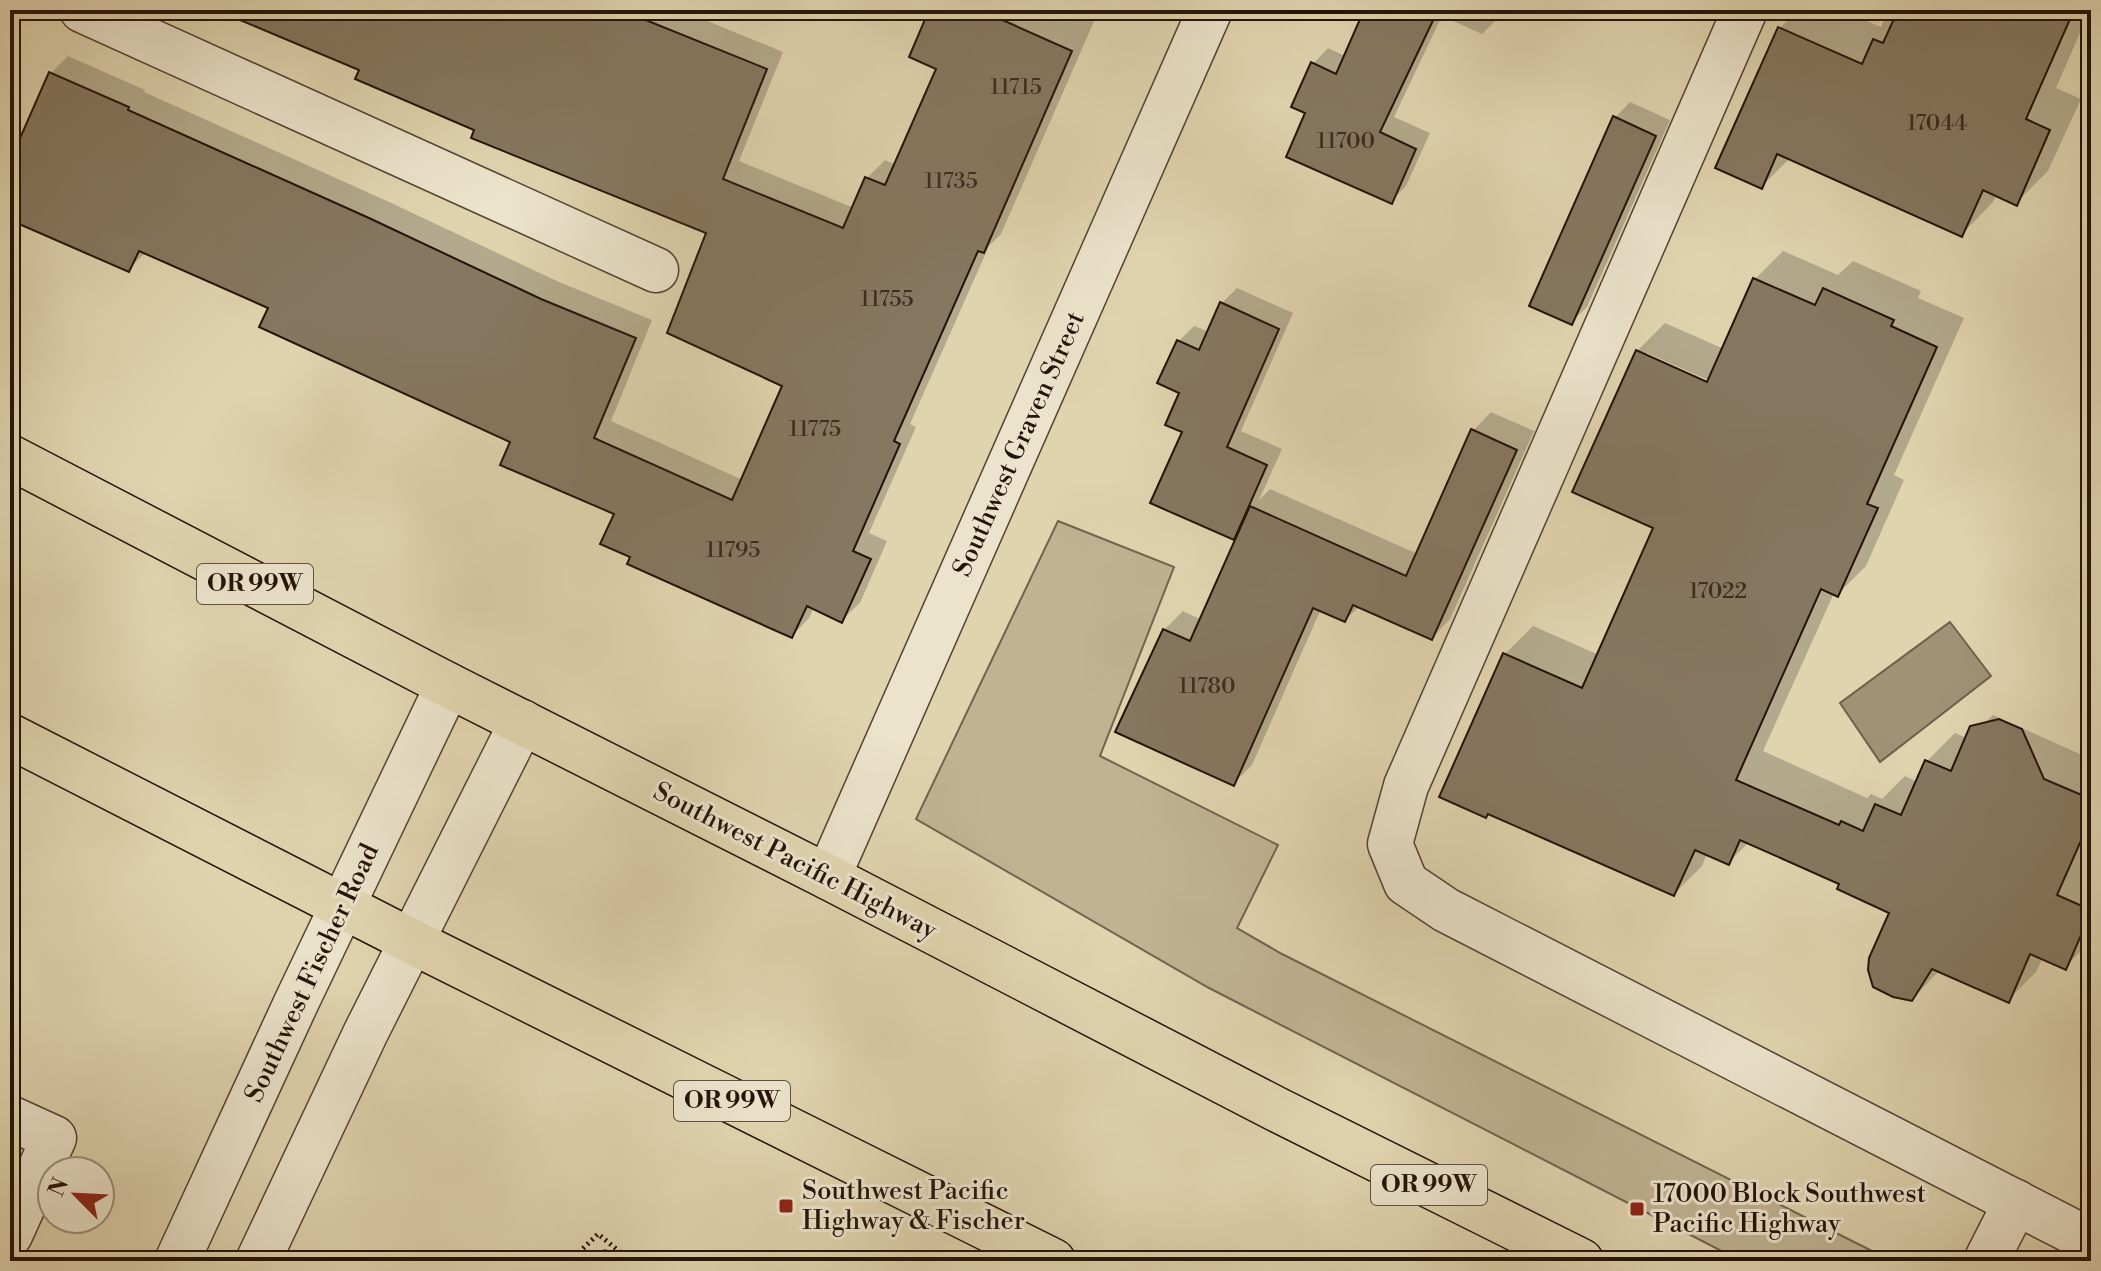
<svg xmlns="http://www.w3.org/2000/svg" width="2101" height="1271" font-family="'Libre Bodoni',serif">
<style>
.green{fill:#c0b393;stroke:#72634e;stroke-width:2}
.water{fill:#a09277;stroke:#6f5f4b;stroke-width:2}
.shadow{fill:#0003;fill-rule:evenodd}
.building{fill:#867760;stroke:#25130a;stroke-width:2}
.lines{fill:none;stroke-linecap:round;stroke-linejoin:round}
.minor-casing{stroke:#544333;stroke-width:47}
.highway-casing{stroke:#25130a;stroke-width:47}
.path{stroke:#25130a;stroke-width:5;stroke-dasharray:2 4;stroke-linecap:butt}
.minor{stroke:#ebe3cb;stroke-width:44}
.highway{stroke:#e0d4af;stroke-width:44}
.poi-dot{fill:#8f2418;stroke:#ebe3cb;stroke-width:3}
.labels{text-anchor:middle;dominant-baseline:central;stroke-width:6;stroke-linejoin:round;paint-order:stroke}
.number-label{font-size:22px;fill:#3d2c20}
.shield{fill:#ebe3cb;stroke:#605144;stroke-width:2}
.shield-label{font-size:24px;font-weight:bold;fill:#25130a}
.street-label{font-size:26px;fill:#25130a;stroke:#ebe3cb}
.poi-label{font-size:26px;fill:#25130a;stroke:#ebe3cb;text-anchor:start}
</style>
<rect width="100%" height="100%" fill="#e0d4af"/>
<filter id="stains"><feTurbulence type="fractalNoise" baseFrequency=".0025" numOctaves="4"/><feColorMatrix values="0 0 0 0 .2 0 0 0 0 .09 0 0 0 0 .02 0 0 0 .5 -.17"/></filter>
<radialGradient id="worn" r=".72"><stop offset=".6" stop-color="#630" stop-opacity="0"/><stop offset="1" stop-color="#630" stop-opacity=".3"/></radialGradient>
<path class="green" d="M 1058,521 L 1174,567 L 1100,756 L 1278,845 L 1237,928 L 1282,954 L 1884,1257 L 1882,1261 L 1741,1261 L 1209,988 L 916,819 Z"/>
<g class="water">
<path d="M 1950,622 L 1991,676 L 1880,762 L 1840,703 Z"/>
<path d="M 605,1250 L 618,1255 L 625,1261 L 586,1261 L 595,1253 Z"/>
</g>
<g class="shadow">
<path d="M 227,10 L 681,10 L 783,52 L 739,161 L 854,208 L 867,178 L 885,160 L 896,165 L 939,68 L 926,22 L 901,10 L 1099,10 L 1001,234 L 989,246 L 910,424 L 916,427 L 869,533 L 887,541 L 860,603 L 842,620 L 814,607 L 809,618 L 792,636 L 633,556 L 617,512 L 512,440 L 270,307 L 146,252 L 129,269 L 10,217 L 10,166 L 50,74 L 68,56 L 145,90 L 144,92 L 387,201 L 559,282 L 652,320 L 611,421 L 743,480 L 785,385 L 709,232 L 477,129 L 361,69 Z"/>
<path d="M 1366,10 L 1501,10 L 1497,19 L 1482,34 L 1442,16 L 1394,117 L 1430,133 L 1406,186 L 1391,201 L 1308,112 L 1313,64 L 1328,48 L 1345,56 Z"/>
<path d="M 1798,10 L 1842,10 L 1881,27 L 1888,10 L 2090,10 L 2056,88 L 2081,99 L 2048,171 L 2016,203 L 1997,194 L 1993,202 L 1962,234 L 1790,158 L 1761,187 L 1780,28 Z"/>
<path d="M 1630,102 L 1670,120 L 1587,307 L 1571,322 L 1615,118 Z"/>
<path d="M 1783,251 L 1838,275 L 1853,261 L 1921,291 L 1918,298 L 1964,318 L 1894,475 L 1904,480 L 1866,566 L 1838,594 L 1834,593 L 1763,751 L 1867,798 L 1871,794 L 1882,799 L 1905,776 L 1917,782 L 1927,761 L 1955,733 L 1969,739 L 1993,715 L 2091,759 L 2091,849 L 2083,866 L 2091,870 L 2091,941 L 2065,967 L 2043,957 L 2036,972 L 2008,1000 L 1940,970 L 1912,999 L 1892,912 L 1842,883 L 1749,842 L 1728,863 L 1707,854 L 1702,866 L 1674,894 L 1505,654 L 1533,626 L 1599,655 L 1656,527 L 1637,351 L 1665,323 L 1724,349 L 1755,279 ZM 1647,353 L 1717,384 L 1715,388 L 1647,357 Z"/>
<path d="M 1237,288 L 1293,313 L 1241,431 L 1282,449 L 1259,500 L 1270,489 L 1418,554 L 1473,431 L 1491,412 L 1534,431 L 1450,619 L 1432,638 L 1360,606 L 1345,620 L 1321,609 L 1252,765 L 1234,783 L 1164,630 L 1183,611 L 1202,620 L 1242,530 L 1234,538 L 1184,431 L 1179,341 L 1194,326 L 1209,332 L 1222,303 Z"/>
</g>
<g class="building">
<path d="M 216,10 L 621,10 L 767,69 L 723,179 L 843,228 L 865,177 L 885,185 L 936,69 L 909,57 L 929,10 L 980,10 L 1072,51 L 984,253 L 978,251 L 894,441 L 900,444 L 853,551 L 871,559 L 842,623 L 807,606 L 792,638 L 627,564 L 630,557 L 600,544 L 614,514 L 500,465 L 510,442 L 259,327 L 268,308 L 139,251 L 129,272 L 10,220 L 10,161 L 49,72 L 129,107 L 128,110 L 369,218 L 541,299 L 636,338 L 594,438 L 732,500 L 782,386 L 667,333 L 706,233 L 471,138 L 474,130 L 355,79 L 359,70 Z"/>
<path d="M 1364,10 L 1438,10 L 1380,132 L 1416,149 L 1392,204 L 1286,157 L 1305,113 L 1291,107 L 1311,62 L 1336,74 Z"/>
<path d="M 1898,10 L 2074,10 L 2026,119 L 2050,130 L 2017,206 L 1983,190 L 1962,237 L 1777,154 L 1762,189 L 1715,168 L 1778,27 L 1862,64 L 1873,39 L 1883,43 Z"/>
<path d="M 1613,116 L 1656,136 L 1572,325 L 1529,306 Z"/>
<path d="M 1753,278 L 1815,305 L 1823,288 L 1894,320 L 1891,326 L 1937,347 L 1867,504 L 1878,508 L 1838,597 L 1821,589 L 1736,780 L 1839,825 L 1841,821 L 1863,831 L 1875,804 L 1901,815 L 1925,760 L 1951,771 L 1970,726 L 1999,719 L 2022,729 L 2044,779 L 2091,799 L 2091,818 L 2057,895 L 2091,910 L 2091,912 L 2066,970 L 2030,954 L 2009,1003 L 1932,969 L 1912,1001 L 1893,997 L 1873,987 L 1868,970 L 1869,958 L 1889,913 L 1837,889 L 1839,884 L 1740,840 L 1729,865 L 1695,850 L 1674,896 L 1488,814 L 1486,818 L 1439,797 L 1503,653 L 1582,688 L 1653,528 L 1572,492 L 1636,350 L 1707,382 Z"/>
<path d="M 1220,302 L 1279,329 L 1227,447 L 1267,465 L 1234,540 L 1150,503 L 1182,432 L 1165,425 L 1179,393 L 1157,383 L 1177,340 L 1199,350 Z"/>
<path d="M 1471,429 L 1517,450 L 1432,640 L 1353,605 L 1345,622 L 1313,608 L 1234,786 L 1115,732 L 1163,629 L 1190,641 L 1250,506 L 1406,576 Z"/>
</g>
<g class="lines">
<defs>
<g id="minor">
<path d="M 82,10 L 656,270"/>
<path d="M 1745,10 L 1406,786 L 1390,844 L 1406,883 L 1446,910 L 2091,1241"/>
<path d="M 828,877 L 1210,10"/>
<path d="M 10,1118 L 54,1138 L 10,1235"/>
<path d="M 177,1261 L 296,1003 L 448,685"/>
<path d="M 258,1261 L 366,1032 L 522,722"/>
<path d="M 1986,1261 L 2016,1202"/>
</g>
<g id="highway">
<path d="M 10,457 L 448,685 L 828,877 L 1276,1109 L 1581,1261"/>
<path d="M 10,736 L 411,941 L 1053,1261"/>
</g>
</defs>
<use href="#minor" class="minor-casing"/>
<use href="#highway" class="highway-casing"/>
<g class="path">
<path d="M 570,1261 L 598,1234 L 631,1261"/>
<path d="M 669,1261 L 676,1257 L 696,1261"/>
</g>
<use href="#minor" class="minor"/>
<use href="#highway" class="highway"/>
</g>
<g class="poi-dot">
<rect x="778" y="1198" width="16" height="16" rx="4"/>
<rect x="1629" y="1201" width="16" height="16" rx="4"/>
</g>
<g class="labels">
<g class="number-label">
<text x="1016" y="87">11715</text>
<text x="1937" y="123">17044</text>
<text x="1346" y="141">11700</text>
<text x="951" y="181">11735</text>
<text x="887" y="299">11755</text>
<text x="815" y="429">11775</text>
<text x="733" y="550">11795</text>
<text x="1718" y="591">17022</text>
<text x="1207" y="686">11780</text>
</g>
<g class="shield">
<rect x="197" y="564" width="116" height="40" rx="6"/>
<rect x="674" y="1081" width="116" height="40" rx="6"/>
<rect x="1371" y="1165" width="116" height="40" rx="6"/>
</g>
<g class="shield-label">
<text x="255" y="584">OR 99W</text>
<text x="732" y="1101">OR 99W</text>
<text x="1429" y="1185">OR 99W</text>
</g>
<g class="street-label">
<text transform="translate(1019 444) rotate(-66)">Southwest Graven Street</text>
<text transform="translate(795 861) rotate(27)">Southwest Pacific Highway</text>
<text transform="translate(312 973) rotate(-65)">Southwest Fischer Road</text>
</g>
<g class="poi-label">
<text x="802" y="1191">Southwest Pacific<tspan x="802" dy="30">Highway &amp; Fischer</tspan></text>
<text x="1653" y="1194">17000 Block Southwest<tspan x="1653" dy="30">Pacific Highway</tspan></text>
</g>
</g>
<rect width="2101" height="1271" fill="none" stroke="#e0d4af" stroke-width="40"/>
<rect x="12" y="12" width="2077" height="1247" fill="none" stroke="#25130a" stroke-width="4"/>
<rect x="20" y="20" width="2061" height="1231" fill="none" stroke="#25130a" stroke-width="2"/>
<g transform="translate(76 1195) rotate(294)"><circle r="38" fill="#ebe3cb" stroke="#9c907e" stroke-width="2"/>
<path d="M0-6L14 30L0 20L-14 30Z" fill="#8f2418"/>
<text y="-12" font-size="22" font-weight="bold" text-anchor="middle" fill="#25130a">N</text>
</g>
<rect width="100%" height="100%" filter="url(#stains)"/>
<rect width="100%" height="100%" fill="url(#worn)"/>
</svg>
